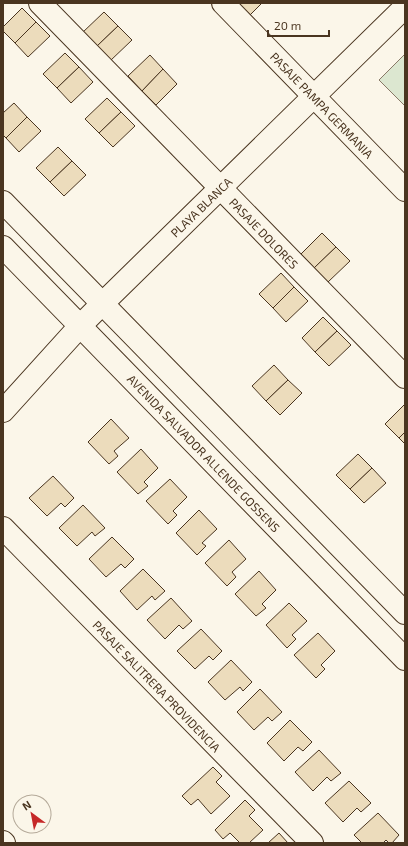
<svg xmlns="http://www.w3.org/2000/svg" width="408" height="846" font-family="'Exo 2',sans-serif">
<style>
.green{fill:#dce7d0;stroke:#887966}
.building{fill:#ecdcbc;stroke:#4a3520}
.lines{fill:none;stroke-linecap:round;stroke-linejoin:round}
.minor-casing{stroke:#4a3520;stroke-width:24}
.major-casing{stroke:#4a3520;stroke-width:24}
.minor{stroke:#fbf6e9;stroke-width:22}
.major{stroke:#fbf6e9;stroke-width:22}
.labels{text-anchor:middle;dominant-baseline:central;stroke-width:3;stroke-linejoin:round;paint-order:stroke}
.street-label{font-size:12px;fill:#4a3520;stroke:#fbf6e9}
</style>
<rect width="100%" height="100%" fill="#fbf6e9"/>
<path class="green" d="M 405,54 L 405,106 L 379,80 Z"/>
<g class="building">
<path d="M 238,3 L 262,3 L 250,15 Z"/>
<path d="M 22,8 L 36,22 L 15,43 L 3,31 L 3,27 Z"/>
<path d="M 104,12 L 118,26 L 96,47 L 82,33 Z"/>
<path d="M 36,22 L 50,36 L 28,57 L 15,43 Z"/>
<path d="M 118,26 L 132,40 L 110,61 L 96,47 Z"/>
<path d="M 65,53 L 79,67 L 57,88 L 43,74 Z"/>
<path d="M 150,55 L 163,69 L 142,91 L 128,76 Z"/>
<path d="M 79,67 L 93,82 L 71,103 L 57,88 Z"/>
<path d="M 163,69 L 177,84 L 156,105 L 142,91 Z"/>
<path d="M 107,98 L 121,112 L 99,133 L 85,119 Z"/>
<path d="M 14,103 L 27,117 L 6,138 L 3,135 L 3,113 Z"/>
<path d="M 121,112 L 135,126 L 113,147 L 99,133 Z"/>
<path d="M 27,117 L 41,131 L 19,152 L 6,138 Z"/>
<path d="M 58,147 L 72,161 L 50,182 L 36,168 Z"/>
<path d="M 72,161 L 86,175 L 64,196 L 50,182 Z"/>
<path d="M 322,233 L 336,247 L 314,268 L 301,254 Z"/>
<path d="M 336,247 L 350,261 L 328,282 L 314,268 Z"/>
<path d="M 281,273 L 294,287 L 273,308 L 259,294 Z"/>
<path d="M 294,287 L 308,301 L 286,322 L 273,308 Z"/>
<path d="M 323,317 L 337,331 L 315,352 L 302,338 Z"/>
<path d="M 337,331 L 351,345 L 329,366 L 315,352 Z"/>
<path d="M 274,365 L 288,380 L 266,401 L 252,386 Z"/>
<path d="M 288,380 L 302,393 L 280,415 L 266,401 Z"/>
<path d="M 405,404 L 405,432 L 399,438 L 385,424 Z"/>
<path d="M 111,419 L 129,438 L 114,451 L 118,456 L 109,464 L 88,442 Z"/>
<path d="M 405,432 L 405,444 L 399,438 Z"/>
<path d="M 141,449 L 158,468 L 144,482 L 148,486 L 138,494 L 117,472 Z"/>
<path d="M 358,454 L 372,468 L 350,489 L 336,475 Z"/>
<path d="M 372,468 L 386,483 L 364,503 L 350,489 Z"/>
<path d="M 53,476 L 74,498 L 65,507 L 61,503 L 47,516 L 29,498 Z"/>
<path d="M 170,479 L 187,497 L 173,511 L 177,515 L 168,524 L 146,501 Z"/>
<path d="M 83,505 L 105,528 L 95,536 L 92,532 L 77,546 L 59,528 Z"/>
<path d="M 199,510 L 217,529 L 202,543 L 206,546 L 197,555 L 176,533 Z"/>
<path d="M 112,537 L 134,559 L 125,568 L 121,564 L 106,577 L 89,559 Z"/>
<path d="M 229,540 L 246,559 L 232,572 L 236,577 L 227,586 L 205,563 Z"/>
<path d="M 143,569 L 165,591 L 155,600 L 152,596 L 137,610 L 120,591 Z"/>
<path d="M 259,571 L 276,590 L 262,604 L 266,608 L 256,616 L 235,594 Z"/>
<path d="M 171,598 L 192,621 L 183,629 L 179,625 L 165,639 L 147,620 Z"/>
<path d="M 289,603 L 307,621 L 292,635 L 296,639 L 287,648 L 266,625 Z"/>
<path d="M 201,629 L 222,651 L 213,660 L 209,656 L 195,669 L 177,651 Z"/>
<path d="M 318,633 L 335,651 L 321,665 L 325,669 L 316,678 L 294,655 Z"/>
<path d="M 231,660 L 252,682 L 243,691 L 240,687 L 225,700 L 208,682 Z"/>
<path d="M 260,689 L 282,712 L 272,721 L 268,717 L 254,730 L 237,712 Z"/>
<path d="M 290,720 L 312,742 L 303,751 L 298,747 L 284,761 L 267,743 Z"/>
<path d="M 319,750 L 341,773 L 331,781 L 327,777 L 313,791 L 295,772 Z"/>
<path d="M 213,767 L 222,776 L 216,782 L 230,796 L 211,814 L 198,799 L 191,805 L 182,796 Z"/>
<path d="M 349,781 L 371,803 L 361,812 L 357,808 L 343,822 L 325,803 Z"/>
<path d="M 245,800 L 255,810 L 249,816 L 263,830 L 249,843 L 240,843 L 230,833 L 223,839 L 215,830 Z"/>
<path d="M 378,813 L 399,835 L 392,843 L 389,843 L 386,840 L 383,843 L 362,843 L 354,835 Z"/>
<path d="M 279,833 L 288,843 L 268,843 Z"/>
</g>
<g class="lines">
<defs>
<g id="minor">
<path d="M 40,3 L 405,377"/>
<path d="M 223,3 L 405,190"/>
<path d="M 3,411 L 80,326 L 102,304 L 405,7"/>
<path d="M 3,528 L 312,843"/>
<path d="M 3,842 L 4,843"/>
</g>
<g id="major">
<path d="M 3,202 L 405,613"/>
<path d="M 3,247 L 405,659"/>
</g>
</defs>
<use href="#minor" class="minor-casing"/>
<use href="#major" class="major-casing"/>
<use href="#minor" class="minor"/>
<use href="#major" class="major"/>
</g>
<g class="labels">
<g class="street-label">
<text transform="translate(322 105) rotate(46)">PASAJE PAMPA GERMANIA</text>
<text transform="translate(201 207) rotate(-44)">PLAYA BLANCA</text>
<text transform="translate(264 233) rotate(46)">PASAJE DOLORES</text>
<text transform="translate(204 453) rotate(46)">AVENIDA SALVADOR ALLENDE GOSSENS</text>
<text transform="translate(157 686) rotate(46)">PASAJE SALITRERA PROVIDENCIA</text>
</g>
</g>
<rect width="408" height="846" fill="none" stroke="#4a3520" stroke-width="8"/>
<g transform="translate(32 814) rotate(328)"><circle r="19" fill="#fbf6e9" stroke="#b4a999"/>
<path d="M0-3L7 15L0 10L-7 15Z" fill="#c62828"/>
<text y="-6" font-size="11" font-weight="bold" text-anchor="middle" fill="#4a3520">N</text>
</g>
<path d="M268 30v6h61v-6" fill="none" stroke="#4a3520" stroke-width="2"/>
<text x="274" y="30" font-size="12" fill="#4a3520" stroke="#fbf6e9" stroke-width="3" paint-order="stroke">20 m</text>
</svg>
